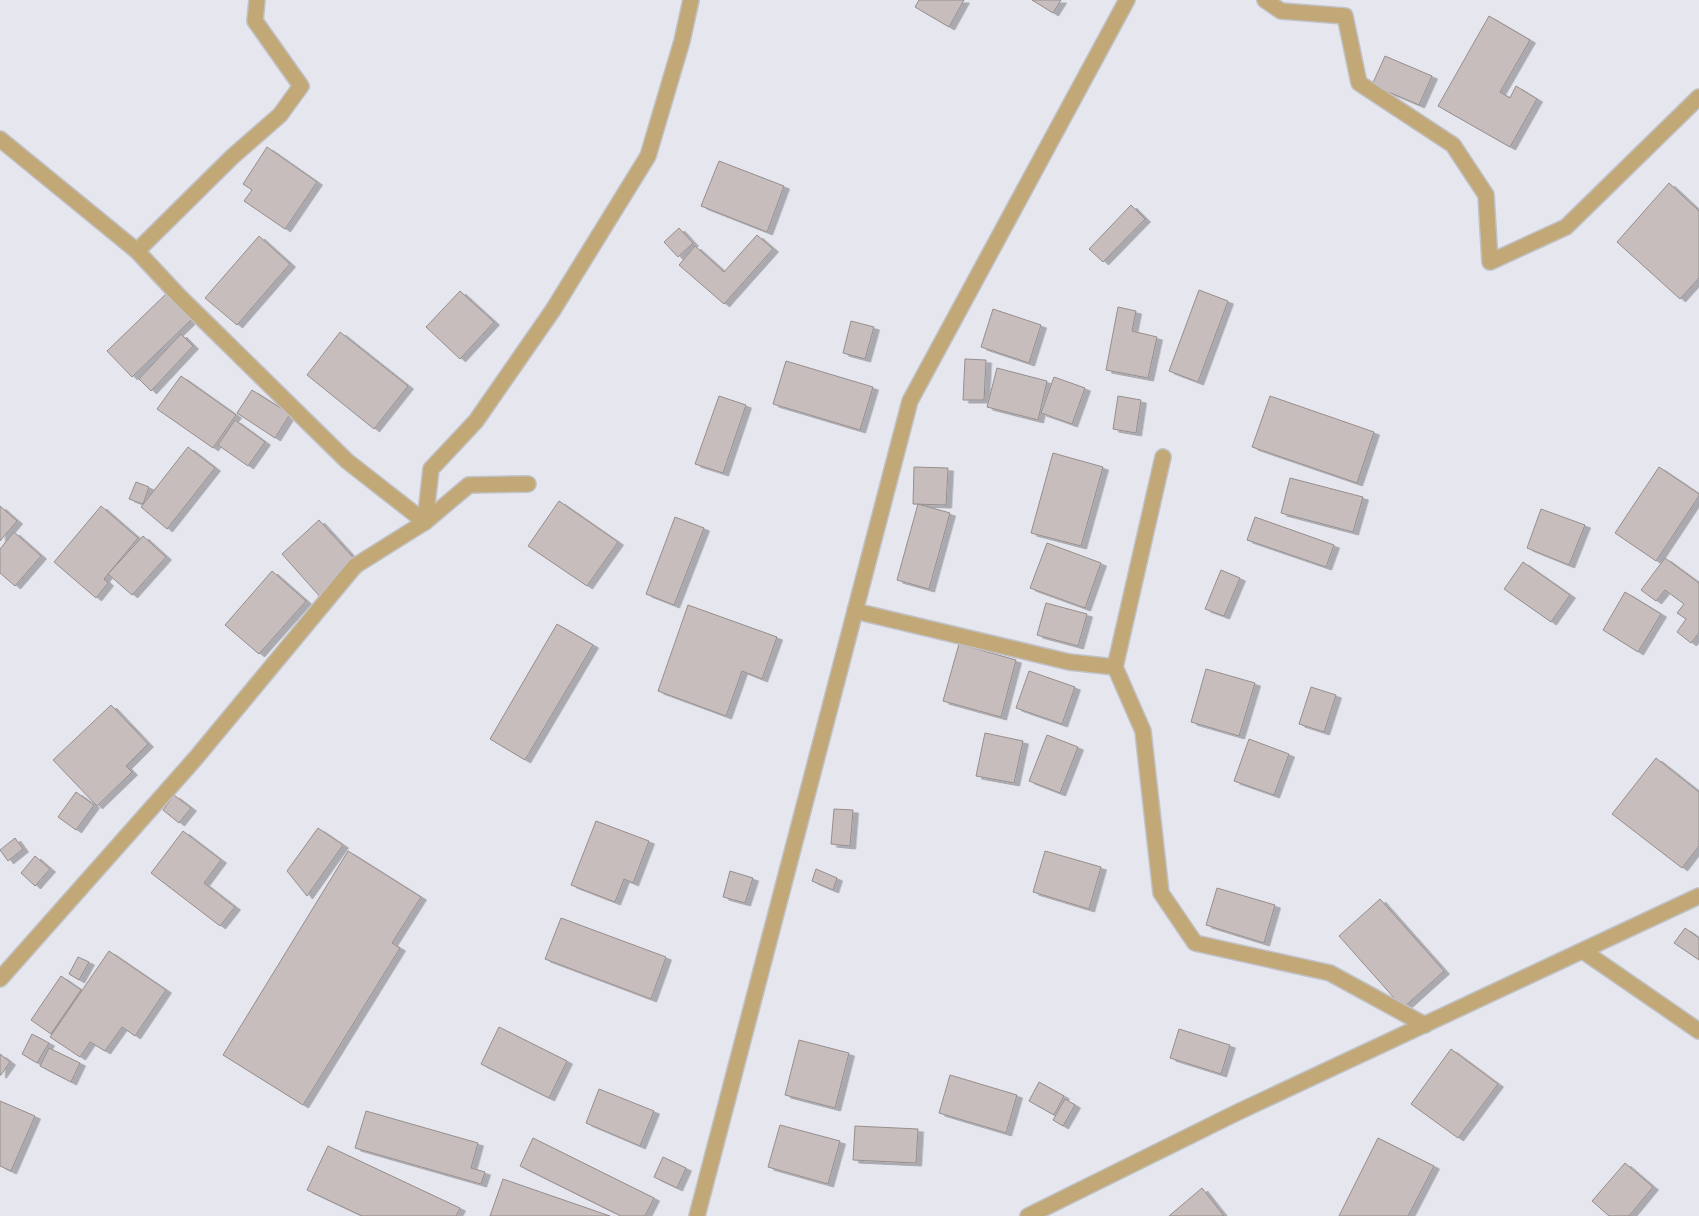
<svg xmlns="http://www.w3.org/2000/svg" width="1699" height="1216" font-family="Ubuntu,sans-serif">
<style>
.building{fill:#c6bdbc;stroke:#968e8d;filter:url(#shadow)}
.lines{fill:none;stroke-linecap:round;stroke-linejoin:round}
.minor-casing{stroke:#c1c1c8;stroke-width:18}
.tertiary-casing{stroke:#c1c1c8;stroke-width:18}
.minor{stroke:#c1a876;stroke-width:15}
.tertiary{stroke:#c1a876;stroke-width:15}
</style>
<defs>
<filter id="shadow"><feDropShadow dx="5.5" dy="3" stdDeviation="0" flood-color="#0004"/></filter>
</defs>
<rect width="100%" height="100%" fill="#e6e6ee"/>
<g class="building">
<path d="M 919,0 L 964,0 L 949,27 L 915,7 Z"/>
<path d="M 1032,0 L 1061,0 L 1053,13 Z"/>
<path d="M 1489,16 L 1530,40 L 1500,92 L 1510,98 L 1516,86 L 1537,99 L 1510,147 L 1438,106 Z"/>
<path d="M 1385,56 L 1432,76 L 1419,105 L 1372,85 Z"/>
<path d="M 267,147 L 317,182 L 285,229 L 244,201 L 252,190 L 243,184 Z"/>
<path d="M 719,161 L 784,186 L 767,232 L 701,206 Z"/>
<path d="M 1669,183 L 1699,211 L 1699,278 L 1680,299 L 1617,242 Z"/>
<path d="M 1131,205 L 1145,219 L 1103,262 L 1089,249 Z"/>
<path d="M 679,228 L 693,243 L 678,257 L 664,242 Z"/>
<path d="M 757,235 L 773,249 L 724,304 L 679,265 L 695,246 L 724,272 Z"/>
<path d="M 259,236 L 290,264 L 237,325 L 205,298 Z"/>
<path d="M 1199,290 L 1228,301 L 1198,382 L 1169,371 Z"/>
<path d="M 460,291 L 494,322 L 460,359 L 426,327 Z"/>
<path d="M 167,293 L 192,319 L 132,377 L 107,351 Z"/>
<path d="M 1118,307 L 1136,311 L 1132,331 L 1157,337 L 1148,378 L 1106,370 Z"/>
<path d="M 993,309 L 1041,325 L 1029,363 L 981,347 Z"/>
<path d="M 851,321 L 874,327 L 865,359 L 843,353 Z"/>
<path d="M 340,332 L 408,386 L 374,429 L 307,375 Z"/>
<path d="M 181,334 L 193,346 L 151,391 L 139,379 Z"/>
<path d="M 965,359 L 986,360 L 984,400 L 963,400 Z"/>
<path d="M 786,361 L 873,387 L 860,430 L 773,404 Z"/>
<path d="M 997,368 L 1047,381 L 1038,420 L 987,407 Z"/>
<path d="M 181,376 L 236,415 L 213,448 L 157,409 Z"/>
<path d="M 1054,377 L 1085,388 L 1072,424 L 1041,413 Z"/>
<path d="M 252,390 L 290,414 L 275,438 L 237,413 Z"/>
<path d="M 719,396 L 746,405 L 723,473 L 695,464 Z"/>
<path d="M 1118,396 L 1141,400 L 1136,433 L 1113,429 Z"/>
<path d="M 1270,396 L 1374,432 L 1357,483 L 1252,447 Z"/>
<path d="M 235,420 L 265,442 L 248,466 L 218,445 Z"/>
<path d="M 188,447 L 215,468 L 167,529 L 141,507 Z"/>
<path d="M 1053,453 L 1103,467 L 1081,546 L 1031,533 Z"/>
<path d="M 914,467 L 948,468 L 946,505 L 913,504 Z"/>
<path d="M 1659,467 L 1699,494 L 1699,496 L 1656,561 L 1615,533 Z"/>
<path d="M 1290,478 L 1363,497 L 1353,532 L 1281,513 Z"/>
<path d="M 136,482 L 149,487 L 143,504 L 129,499 Z"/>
<path d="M 559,501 L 618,542 L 587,586 L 528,546 Z"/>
<path d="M 918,504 L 950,513 L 929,589 L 897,580 Z"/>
<path d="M 0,506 L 17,521 L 0,541 Z"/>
<path d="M 101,506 L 138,538 L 104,579 L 108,583 L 96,598 L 54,562 Z"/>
<path d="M 1541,509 L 1585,525 L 1569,565 L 1527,548 Z"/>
<path d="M 675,517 L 704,528 L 674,605 L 646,594 Z"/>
<path d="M 1255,517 L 1334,545 L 1326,567 L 1247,540 Z"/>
<path d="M 319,520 L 360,565 L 322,599 L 282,554 Z"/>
<path d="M 14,532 L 41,556 L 15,586 L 0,573 L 0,549 Z"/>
<path d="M 143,536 L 166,557 L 132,595 L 108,574 Z"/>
<path d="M 1047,543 L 1101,563 L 1085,608 L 1030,588 Z"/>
<path d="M 1665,558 L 1699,583 L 1699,633 L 1691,643 L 1677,632 L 1686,619 L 1677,613 L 1684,604 L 1665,590 L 1656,601 L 1641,590 Z"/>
<path d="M 1523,562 L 1570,595 L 1551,622 L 1504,589 Z"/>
<path d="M 1221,570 L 1240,578 L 1224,616 L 1205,609 Z"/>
<path d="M 272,571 L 306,601 L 259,654 L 225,625 Z"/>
<path d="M 1625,592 L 1661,614 L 1638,652 L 1603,630 Z"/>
<path d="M 1046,603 L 1087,614 L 1078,646 L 1037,635 Z"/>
<path d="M 688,605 L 777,637 L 762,679 L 742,671 L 726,716 L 658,691 Z"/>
<path d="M 557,624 L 593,645 L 525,760 L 490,739 Z"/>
<path d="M 959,644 L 1016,660 L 1001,717 L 943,701 Z"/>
<path d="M 1206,669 L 1255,683 L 1239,736 L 1191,722 Z"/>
<path d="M 1029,671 L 1075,687 L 1062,724 L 1016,708 Z"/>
<path d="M 1311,687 L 1336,695 L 1324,732 L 1299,724 Z"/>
<path d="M 111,705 L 148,744 L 126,766 L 132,772 L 97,806 L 53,760 Z"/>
<path d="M 985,733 L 1023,741 L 1014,783 L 976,776 Z"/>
<path d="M 1047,735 L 1078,747 L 1060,793 L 1029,781 Z"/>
<path d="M 1249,739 L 1289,754 L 1274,795 L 1234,781 Z"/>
<path d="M 1656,758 L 1699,792 L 1699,846 L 1682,868 L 1612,814 Z"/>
<path d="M 76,792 L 94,805 L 76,830 L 58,817 Z"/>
<path d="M 174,795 L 191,808 L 179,823 L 163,810 Z"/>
<path d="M 834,809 L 853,810 L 850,846 L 831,844 Z"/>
<path d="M 596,821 L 649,841 L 633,883 L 624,879 L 615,902 L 571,885 Z"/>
<path d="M 318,828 L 343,845 L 307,896 L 287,871 Z"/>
<path d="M 183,831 L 221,860 L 204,883 L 235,907 L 220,926 L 151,873 Z"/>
<path d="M 15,838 L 23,849 L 8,861 L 0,850 Z"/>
<path d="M 348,851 L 421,897 L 392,943 L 400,948 L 303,1105 L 223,1055 Z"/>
<path d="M 1045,851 L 1101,867 L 1089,909 L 1033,892 Z"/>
<path d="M 35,856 L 50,869 L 35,886 L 21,873 Z"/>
<path d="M 816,869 L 837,878 L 833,890 L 812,881 Z"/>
<path d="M 730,871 L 753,878 L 745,903 L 723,897 Z"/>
<path d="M 1217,888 L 1275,905 L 1264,943 L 1206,925 Z"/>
<path d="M 1380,899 L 1444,971 L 1403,1008 L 1339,936 Z"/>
<path d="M 561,918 L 666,957 L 651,999 L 545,959 Z"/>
<path d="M 1685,928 L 1699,938 L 1699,960 L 1674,943 Z"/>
<path d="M 109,951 L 166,990 L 135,1036 L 122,1027 L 105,1051 L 90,1042 L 80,1057 L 50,1037 Z"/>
<path d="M 78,957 L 89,962 L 79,980 L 69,974 Z"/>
<path d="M 61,976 L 81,990 L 51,1034 L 31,1020 Z"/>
<path d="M 499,1027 L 567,1061 L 549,1098 L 481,1064 Z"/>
<path d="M 1179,1029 L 1230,1045 L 1221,1074 L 1170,1058 Z"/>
<path d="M 32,1034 L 49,1043 L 37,1063 L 22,1054 Z"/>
<path d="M 799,1040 L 849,1053 L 835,1108 L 785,1095 Z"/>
<path d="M 49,1048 L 80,1063 L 71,1082 L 40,1066 Z"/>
<path d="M 1451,1049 L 1498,1084 L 1458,1138 L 1411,1104 Z"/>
<path d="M 0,1054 L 10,1062 L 1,1075 L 0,1075 Z"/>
<path d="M 950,1075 L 1017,1095 L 1006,1133 L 939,1113 Z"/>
<path d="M 1039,1082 L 1064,1096 L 1054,1115 L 1029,1101 Z"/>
<path d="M 599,1089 L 654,1111 L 640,1146 L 586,1123 Z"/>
<path d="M 1065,1099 L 1075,1105 L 1063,1126 L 1053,1120 Z"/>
<path d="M 0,1101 L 35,1116 L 11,1171 L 0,1166 Z"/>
<path d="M 366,1111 L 478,1143 L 471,1168 L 485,1172 L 481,1184 L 355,1148 Z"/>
<path d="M 780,1125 L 840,1141 L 828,1184 L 768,1167 Z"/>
<path d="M 855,1126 L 918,1129 L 916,1163 L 853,1160 Z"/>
<path d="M 533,1138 L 654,1198 L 645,1216 L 621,1216 L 520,1166 Z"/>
<path d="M 1378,1138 L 1434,1166 L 1408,1216 L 1339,1216 Z"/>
<path d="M 328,1146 L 460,1208 L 456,1216 L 362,1216 L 307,1190 Z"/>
<path d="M 663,1157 L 686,1168 L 677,1188 L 654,1177 Z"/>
<path d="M 1625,1163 L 1653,1187 L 1629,1216 L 1609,1216 L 1592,1201 Z"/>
<path d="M 503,1179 L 610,1216 L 490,1216 Z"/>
<path d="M 1202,1188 L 1224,1216 L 1169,1216 Z"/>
</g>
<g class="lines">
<defs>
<g id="minor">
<path d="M 257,0 L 255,21 L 301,86 L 280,115 L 232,157 L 137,251 L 179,296 L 347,461 L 425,522"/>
<path d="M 1265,0 L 1281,11 L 1345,16 L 1359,83 L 1453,145 L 1486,195 L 1490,262 L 1566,227 L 1699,97"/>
<path d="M 0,139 L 137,251"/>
<path d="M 1163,457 L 1115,667 L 1143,731 L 1161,893 L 1195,943 L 1330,973 L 1425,1025"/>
<path d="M 425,522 L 431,469 L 476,421 L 553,310 L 648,156 L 682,41 L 691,0"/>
<path d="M 855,611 L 1069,662 L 1115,667"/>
<path d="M 1583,951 L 1699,1031"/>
<path d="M 0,979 L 195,759 L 355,566 L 425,522 L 469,485 L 528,484"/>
<path d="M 1028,1216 L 1238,1112 L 1699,896"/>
</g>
<path id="tertiary" d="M 697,1216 L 910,401 L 1127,0"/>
</defs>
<use href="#minor" class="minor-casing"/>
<use href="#tertiary" class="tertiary-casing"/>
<use href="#minor" class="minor"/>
<use href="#tertiary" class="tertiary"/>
</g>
</svg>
